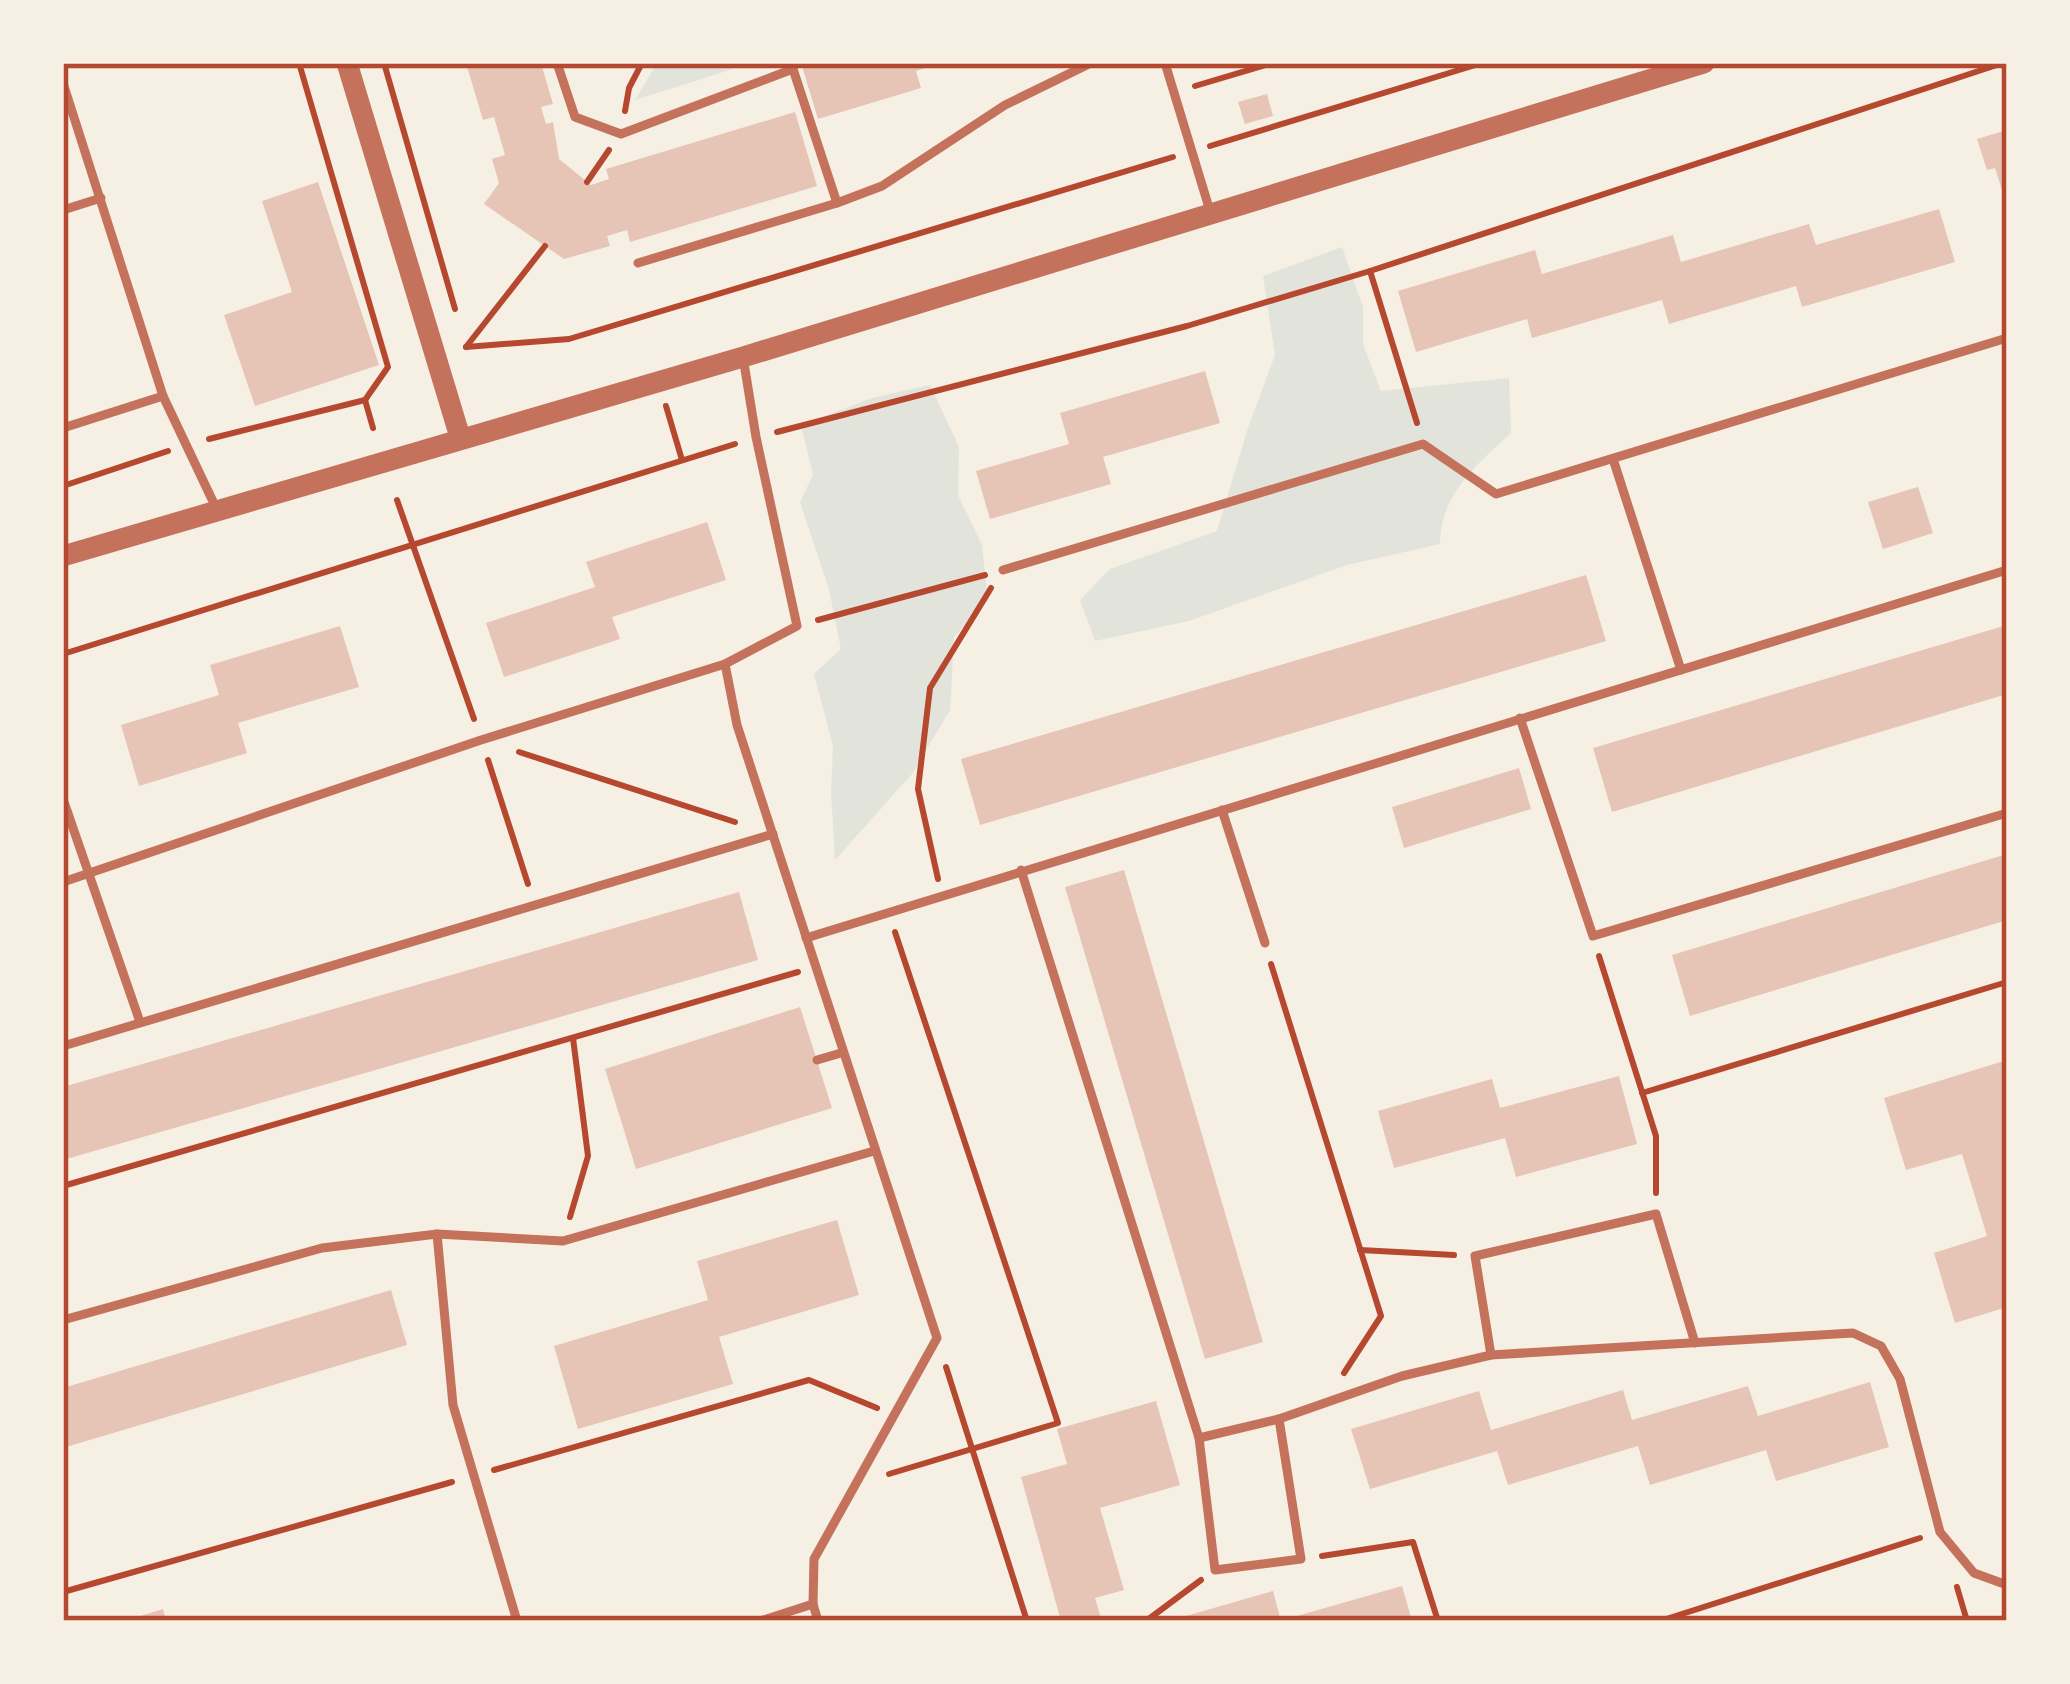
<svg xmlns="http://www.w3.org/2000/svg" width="2070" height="1684" font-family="Ubuntu,sans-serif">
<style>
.green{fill:#e2e4dc}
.building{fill:#e6c5b7}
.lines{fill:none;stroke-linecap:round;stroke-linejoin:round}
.path{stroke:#b5482f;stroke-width:6}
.service{stroke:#c5725c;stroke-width:9}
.tertiary{stroke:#c5725c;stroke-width:21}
.neatline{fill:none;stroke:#b5482f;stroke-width:4.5}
</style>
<rect width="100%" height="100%" fill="#f6efe4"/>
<g class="green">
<path d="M 657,63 L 728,63 L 736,68 L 635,100 Z"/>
<path d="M 1342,247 L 1363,307 L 1363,344 L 1381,391 L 1509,378 L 1511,433 C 1477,464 1440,495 1440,544 L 1347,565 L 1189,621 L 1095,641 L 1080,600 L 1110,569 L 1217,531 L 1248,428 L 1275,355 L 1263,276 Z"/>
<path d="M 930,385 L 959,447 L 958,495 L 982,545 L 988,600 L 954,637 L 950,710 L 912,774 L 835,860 L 831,791 L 833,746 L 814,674 L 841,649 L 829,589 L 800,502 L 813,475 L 801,425 L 872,398 Z"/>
</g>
<g class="building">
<path d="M 466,63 L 541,63 L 553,104 L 541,107 L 546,124 L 553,122 L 559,159 L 591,185 L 609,179 L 606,169 L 795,112 L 817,186 L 630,242 L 627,230 L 607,236 L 610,246 L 564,259 L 484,204 L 499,183 L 492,159 L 505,155 L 494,117 L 483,120 Z"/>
<path d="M 801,63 L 937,63 L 937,64 L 916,71 L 921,88 L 818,119 Z"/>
<path d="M 1267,94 L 1273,116 L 1245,124 L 1238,102 Z"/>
<path d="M 2007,130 L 2007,202 L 2006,203 L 1995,168 L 1987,170 L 1977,139 Z"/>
<path d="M 318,182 L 379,365 L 255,406 L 224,315 L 292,292 L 262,201 Z"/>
<path d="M 1939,209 L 1955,262 L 1802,307 L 1796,286 L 1669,324 L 1662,300 L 1532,338 L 1527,319 L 1416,352 L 1398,291 L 1535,250 L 1542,274 L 1673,235 L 1681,262 L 1809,224 L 1816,245 Z"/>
<path d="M 1205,371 L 1220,423 L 1103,457 L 1111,484 L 990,519 L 976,471 L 1069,444 L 1060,413 Z"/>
<path d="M 1918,487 L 1933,533 L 1883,549 L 1868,502 Z"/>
<path d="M 707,522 L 726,580 L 612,617 L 620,639 L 504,677 L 486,623 L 595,587 L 586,562 Z"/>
<path d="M 1586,575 L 1606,641 L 980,825 L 961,759 Z"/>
<path d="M 2007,625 L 2007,694 L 1612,812 L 1593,748 Z"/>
<path d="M 340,626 L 359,687 L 238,723 L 247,753 L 139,786 L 121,725 L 219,695 L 210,665 Z"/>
<path d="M 1519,768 L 1531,809 L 1404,848 L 1392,807 Z"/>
<path d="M 2007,854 L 2007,920 L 1690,1016 L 1672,955 Z"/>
<path d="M 1124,870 L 1263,1342 L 1205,1359 L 1065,887 Z"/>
<path d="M 739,892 L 758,960 L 63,1160 L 63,1087 Z"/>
<path d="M 800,1007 L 832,1108 L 636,1169 L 605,1069 Z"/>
<path d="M 2007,1060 L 2007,1307 L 1955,1323 L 1934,1253 L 1987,1236 L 1962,1154 L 1906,1170 L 1884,1098 Z"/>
<path d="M 1619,1076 L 1637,1144 L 1516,1177 L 1505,1138 L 1394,1168 L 1378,1111 L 1492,1079 L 1500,1108 Z"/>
<path d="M 837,1220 L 859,1295 L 719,1337 L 733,1384 L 578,1429 L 554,1346 L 708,1300 L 697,1261 Z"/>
<path d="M 391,1290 L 407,1345 L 63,1448 L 63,1388 Z"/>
<path d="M 1870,1382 L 1889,1447 L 1776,1481 L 1766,1450 L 1650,1485 L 1638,1446 L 1508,1485 L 1497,1451 L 1370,1489 L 1351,1429 L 1479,1391 L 1491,1430 L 1623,1390 L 1632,1420 L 1748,1386 L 1758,1416 Z"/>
<path d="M 1156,1401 L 1180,1485 L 1100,1508 L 1124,1590 L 1095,1598 L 1102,1621 L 1061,1621 L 1021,1477 L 1067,1464 L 1057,1429 Z"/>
<path d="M 1402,1586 L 1412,1621 L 1283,1621 L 1283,1620 Z"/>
<path d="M 1273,1591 L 1281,1621 L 1172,1621 L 1172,1620 Z"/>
<path d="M 163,1609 L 166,1621 L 128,1621 L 128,1620 Z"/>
</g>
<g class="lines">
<g class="path">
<path d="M 384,63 L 455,309"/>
<path d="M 1195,86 L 1272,63"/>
<path d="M 625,111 L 629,88 L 642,63"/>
<path d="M 1210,146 L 1482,63"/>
<path d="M 587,182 L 609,150"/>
<path d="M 1370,271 L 1417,423"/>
<path d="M 466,347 L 569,339 L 1173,157"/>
<path d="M 466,347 L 545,246"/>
<path d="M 365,400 L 373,428"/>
<path d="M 666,406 L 682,460"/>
<path d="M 777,432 L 1187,326 L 1370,271 L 2003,63"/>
<path d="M 209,439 L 365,400 L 388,367 L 299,63"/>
<path d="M 63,486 L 168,451"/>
<path d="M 397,500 L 474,719"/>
<path d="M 818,620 L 985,575"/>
<path d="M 63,654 L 735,444"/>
<path d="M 519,752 L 735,822"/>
<path d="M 488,760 L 528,884"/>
<path d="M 938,879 L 918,789 L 930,688 L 991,588"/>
<path d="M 1599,956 L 1656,1136 L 1656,1193"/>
<path d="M 1271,964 L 1381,1316 L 1344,1373"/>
<path d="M 1642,1093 L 2007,982"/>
<path d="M 63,1186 L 798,972"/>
<path d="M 570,1217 L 588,1156 L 573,1038"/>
<path d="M 1360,1250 L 1454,1255"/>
<path d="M 946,1367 L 1027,1621"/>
<path d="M 494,1470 L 809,1380 L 877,1408"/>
<path d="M 889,1474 L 1058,1423 L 895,932"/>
<path d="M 1322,1556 L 1413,1542 L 1438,1621"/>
<path d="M 1957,1587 L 1967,1621"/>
<path d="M 63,1592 L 452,1482"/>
<path d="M 1146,1621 L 1201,1580"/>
<path d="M 1660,1621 L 1920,1538"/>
</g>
<g class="service">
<path d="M 557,63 L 575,117 L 621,134 L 793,69"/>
<path d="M 1165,63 L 1210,211"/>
<path d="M 63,83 L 163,396 L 217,510"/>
<path d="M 837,203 L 882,186 L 1005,105 L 1091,63"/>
<path d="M 63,210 L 101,198"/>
<path d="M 638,263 L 837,203 L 791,63"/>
<path d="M 743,357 L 756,437 L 797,626 L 725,664 L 737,725 L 937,1338 L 814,1559 L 813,1604 L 818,1621"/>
<path d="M 63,428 L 163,396"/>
<path d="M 1613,459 L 1681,670"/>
<path d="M 1003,570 L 1423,444 L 1496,494 L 2007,338"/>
<path d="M 1520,718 L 1593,936 L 2007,813"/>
<path d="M 63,799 L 140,1022"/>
<path d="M 1222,810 L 1265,943"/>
<path d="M 1021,870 L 1199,1438 L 1215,1570 L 1301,1559 L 1279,1419"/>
<path d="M 63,882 L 481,740 L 725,664"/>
<path d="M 806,938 L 2007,570"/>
<path d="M 63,1046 L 773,834"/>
<path d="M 817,1060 L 841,1053"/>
<path d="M 437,1234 L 453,1405 L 517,1621"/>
<path d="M 63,1320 L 322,1248 L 437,1234 L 563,1241 L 874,1151"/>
<path d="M 1491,1355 L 1475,1256 L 1656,1214 L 1695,1343"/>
<path d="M 1199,1438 L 1279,1419 L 1402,1376 L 1491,1355 L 1853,1333 L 1881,1346 L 1900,1379 L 1940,1532 L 1974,1573 L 2007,1585"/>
<path d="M 760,1621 L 813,1604"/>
</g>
<g class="tertiary">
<path d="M 347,63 L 460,437"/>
<path d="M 63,556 L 743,357 L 1704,63"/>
</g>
</g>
<rect width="2070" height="1684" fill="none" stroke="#f6efe4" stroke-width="132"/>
<rect x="66" y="66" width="1938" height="1552" class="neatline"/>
</svg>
